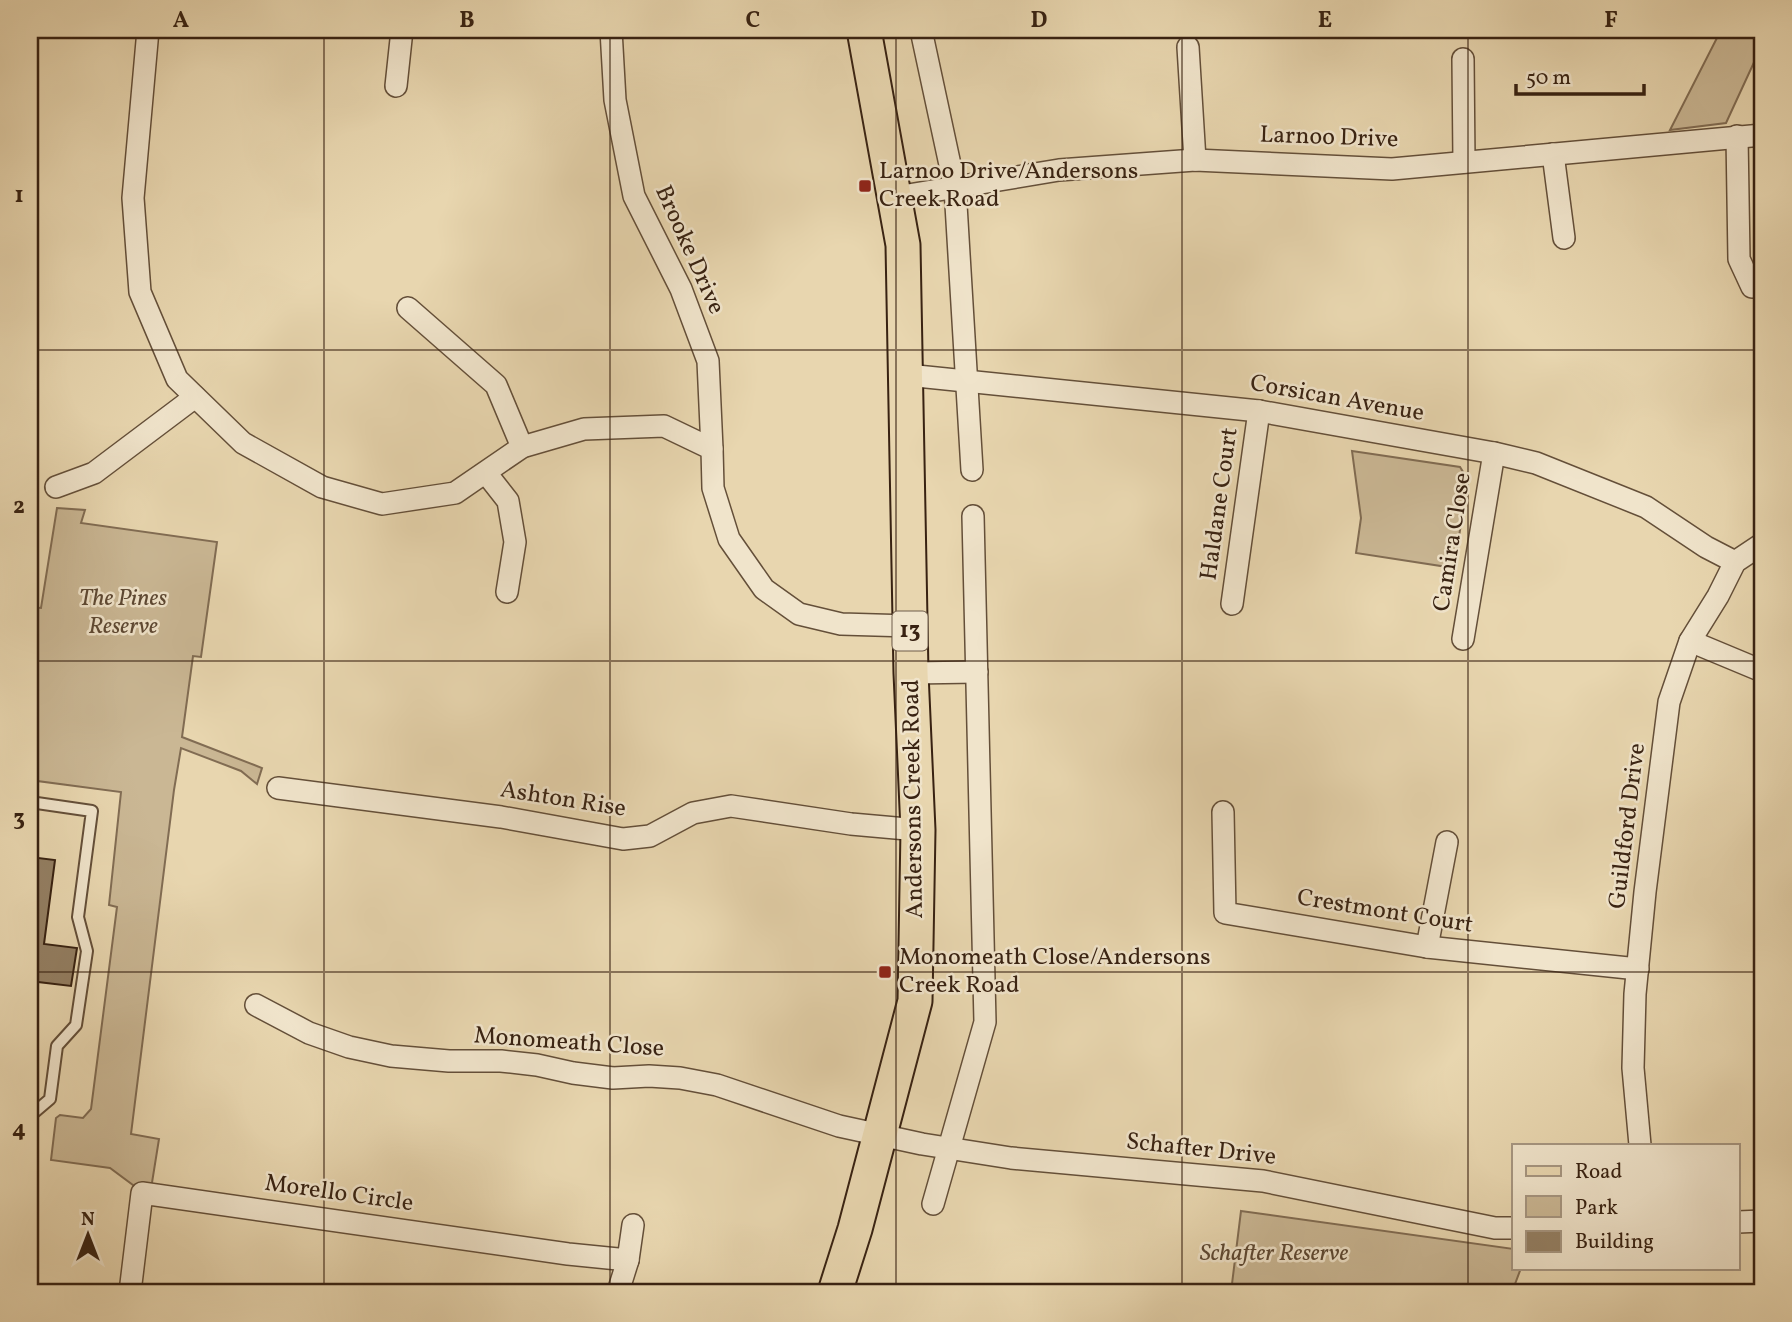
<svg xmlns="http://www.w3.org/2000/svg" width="1792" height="1322" font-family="Vollkorn,serif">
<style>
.green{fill:#cab794;stroke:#816c53;stroke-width:2}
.building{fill:#948064;stroke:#382212;stroke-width:2}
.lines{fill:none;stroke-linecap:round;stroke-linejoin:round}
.lane-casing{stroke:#644f39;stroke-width:14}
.street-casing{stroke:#644f39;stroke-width:24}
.primary-casing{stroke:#382212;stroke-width:37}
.lane{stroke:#f0e4cb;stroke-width:10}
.street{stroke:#f0e4cb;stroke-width:21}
.primary{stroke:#e8d6af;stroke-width:33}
.grid{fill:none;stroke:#382212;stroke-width:2;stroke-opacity:0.55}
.poi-dot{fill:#8f2418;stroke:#f0e4cb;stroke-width:2.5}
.labels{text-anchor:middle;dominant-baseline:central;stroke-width:5;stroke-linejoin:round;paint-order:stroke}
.shield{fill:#f0e4cb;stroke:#6f5c4a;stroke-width:2}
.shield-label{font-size:23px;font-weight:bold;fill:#382212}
.street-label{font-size:24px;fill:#382212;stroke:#f0e4cb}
.poi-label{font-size:24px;fill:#382212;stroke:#f0e4cb;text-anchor:start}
.park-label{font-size:24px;font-style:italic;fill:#5c4732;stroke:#f0e4cb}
.neatline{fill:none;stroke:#382212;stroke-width:2.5}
.grid-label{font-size:23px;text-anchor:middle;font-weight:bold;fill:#382212}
</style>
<rect width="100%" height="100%" fill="#e8d6af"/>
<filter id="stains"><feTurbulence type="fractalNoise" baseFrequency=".00286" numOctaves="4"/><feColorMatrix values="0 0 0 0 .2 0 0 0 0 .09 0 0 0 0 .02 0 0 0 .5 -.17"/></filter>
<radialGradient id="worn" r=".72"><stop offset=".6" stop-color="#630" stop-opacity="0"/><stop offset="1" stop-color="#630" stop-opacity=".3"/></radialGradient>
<g class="green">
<path d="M 1721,30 L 1762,30 L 1762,45 L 1726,123 L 1670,130 Z"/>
<path d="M 1352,451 L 1460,467 L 1468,480 L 1454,568 L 1356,553 L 1361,518 Z"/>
<path d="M 57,508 L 85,510 L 81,523 L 217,542 L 201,657 L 193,656 L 182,737 L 262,768 L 257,784 L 241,771 L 181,748 L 174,790 L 131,1134 L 159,1139 L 151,1189 L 137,1188 L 110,1168 L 51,1160 L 56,1118 L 60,1115 L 83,1118 L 91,1109 L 117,907 L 109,905 L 121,792 L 30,780 L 30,607 L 41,608 Z"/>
<path d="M 1241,1211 L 1514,1249 L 1514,1268 L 1521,1268 L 1512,1292 L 1231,1292 Z"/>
</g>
<path class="building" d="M 30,857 L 55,860 L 44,944 L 77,948 L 71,986 L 30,981 Z"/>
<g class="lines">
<defs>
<path id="lane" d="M 30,802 L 92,811 L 78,917 L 87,951 L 76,1025 L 57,1046 L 50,1099 L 30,1116"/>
<g id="street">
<path d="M 148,30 L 133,198 L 140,292 L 177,379 L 243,443 L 322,487 L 382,504 L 455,493 L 522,447 L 584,429 L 664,426 L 712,449 L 713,488 L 729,539 L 764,589 L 799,614 L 841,624 L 910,626"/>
<path d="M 611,30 L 615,100 L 634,196 L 681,289 L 708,361 L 712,449"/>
<path d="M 921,30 L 955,188 L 972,470"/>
<path d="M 1188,47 L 1195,160"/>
<path d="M 1463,59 L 1464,162"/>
<path d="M 396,86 L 402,30"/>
<path d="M 1737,136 L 1739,259 L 1752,287"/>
<path d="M 1553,154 L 1564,238"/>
<path d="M 896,197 L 1059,170 L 1195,160 L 1392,169 L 1762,135"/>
<path d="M 408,308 L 496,385 L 522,447"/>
<path d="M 907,375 L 1259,411 L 1494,453 L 1536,463 L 1646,507 L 1706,547 L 1735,562"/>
<path d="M 486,473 L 508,501 L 515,542 L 507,592"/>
<path d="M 56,487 L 94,473 L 195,397"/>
<path d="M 1232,604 L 1259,411"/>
<path d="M 1463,639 L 1494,453"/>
<path d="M 1690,641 L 1762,671"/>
<path d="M 911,673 L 977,672"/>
<path d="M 278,788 L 501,817 L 623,839 L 650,836 L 693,813 L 731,806 L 851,824 L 918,830"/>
<path d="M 1223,812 L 1225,913 L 1427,947 L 1638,969"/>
<path d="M 1427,947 L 1447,842"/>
<path d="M 256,1005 L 309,1033 L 349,1047 L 391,1056 L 449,1061 L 501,1061 L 537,1065 L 573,1073 L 613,1078 L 649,1076 L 680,1078 L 717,1085 L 839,1126 L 922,1144 L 1011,1158 L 1263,1181 L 1495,1228 L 1514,1228"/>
<path d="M 1640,1145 L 1633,1068 L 1635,994 L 1645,892 L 1669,702 L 1690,641 L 1718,596 L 1735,562 L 1762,544"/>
<path d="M 933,1204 L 985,1022 L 973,516"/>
<path d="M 1738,1222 L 1762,1221"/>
<path d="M 130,1292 L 142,1193 L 568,1254 L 628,1260"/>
<path d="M 618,1292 L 628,1260 L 633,1225"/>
</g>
<path id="primary" d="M 835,1292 L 855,1229 L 915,1001 L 918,830 L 911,673 L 903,245 L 864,30"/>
</defs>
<use href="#lane" class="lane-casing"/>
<use href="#street" class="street-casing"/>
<use href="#primary" class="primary-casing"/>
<use href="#lane" class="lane"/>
<use href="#street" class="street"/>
<use href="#primary" class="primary"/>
</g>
<path class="grid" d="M 324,30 L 324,1292M 610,30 L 610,1292M 896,30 L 896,1292M 1182,30 L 1182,1292M 1468,30 L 1468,1292M 30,350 L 1762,350M 30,661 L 1762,661M 30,972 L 1762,972"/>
<g class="poi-dot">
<rect x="858" y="179" width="14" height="14" rx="3.5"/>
<rect x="878" y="965" width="14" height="14" rx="3.5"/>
</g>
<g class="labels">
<rect class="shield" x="892.5" y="611.5" width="35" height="39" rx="5"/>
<g class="shield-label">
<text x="910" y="631">13</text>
</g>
<g class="street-label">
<text transform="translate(1329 138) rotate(2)">Larnoo Drive</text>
<text transform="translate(689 250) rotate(66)">Brooke Drive</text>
<text transform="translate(1337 399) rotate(10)">Corsican Avenue</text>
<text transform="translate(1220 504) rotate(-82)">Haldane Court</text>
<text transform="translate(1453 542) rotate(-81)">Camira Close</text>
<text transform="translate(914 799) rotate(-91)">Andersons Creek Road</text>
<text transform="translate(563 800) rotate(9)">Ashton Rise</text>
<text transform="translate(1628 826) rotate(-83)">Guildford Drive</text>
<text transform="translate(1385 912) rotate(9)">Crestmont Court</text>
<text transform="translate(569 1043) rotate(4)">Monomeath Close</text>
<text transform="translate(1201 1150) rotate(6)">Schafter Drive</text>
<text transform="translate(339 1194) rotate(8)">Morello Circle</text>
</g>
<g class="poi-label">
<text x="879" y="172">Larnoo Drive/Andersons<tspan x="879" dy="28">Creek Road</tspan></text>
<text x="899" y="958">Monomeath Close/Andersons<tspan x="899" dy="28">Creek Road</tspan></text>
</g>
<g class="park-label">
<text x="123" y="599">The Pines<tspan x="123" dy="28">Reserve</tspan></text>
<text x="1274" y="1254">Schafter Reserve</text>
</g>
</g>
<rect width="1792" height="1322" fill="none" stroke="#e8d6af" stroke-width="77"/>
<rect x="1512" y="1144" width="228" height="126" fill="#f0e4cb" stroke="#a69681" stroke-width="2"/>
<rect x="1526" y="1166" width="35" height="10" fill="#e8d6af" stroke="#a69681" stroke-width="2"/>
<text x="1575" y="1178" font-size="21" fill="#382212">Road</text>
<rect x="1526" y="1196" width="35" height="21" fill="#cab794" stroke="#a69681" stroke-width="2"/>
<text x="1575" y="1214" font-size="21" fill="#382212">Park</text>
<rect x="1526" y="1231" width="35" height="21" fill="#948064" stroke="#a69681" stroke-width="2"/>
<text x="1575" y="1248" font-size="21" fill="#382212">Building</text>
<g transform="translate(88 1235)" stroke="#f0e4cb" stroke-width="5" paint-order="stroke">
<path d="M0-5L12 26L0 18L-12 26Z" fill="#382212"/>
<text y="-10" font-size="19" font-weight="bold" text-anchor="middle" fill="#382212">N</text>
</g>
<path d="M1516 84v10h128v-10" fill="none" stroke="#382212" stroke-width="3.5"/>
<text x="1526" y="84" font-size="21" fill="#382212" stroke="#f0e4cb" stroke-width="5" paint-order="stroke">50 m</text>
<rect x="38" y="38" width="1716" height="1246" class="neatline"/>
<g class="grid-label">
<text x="181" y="27">A</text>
<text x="467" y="27">B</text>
<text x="753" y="27">C</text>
<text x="1039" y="27">D</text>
<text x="1325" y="27">E</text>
<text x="1611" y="27">F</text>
<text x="19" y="202">1</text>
<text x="19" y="513">2</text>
<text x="19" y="825">3</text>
<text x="19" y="1136">4</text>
</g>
<rect width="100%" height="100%" filter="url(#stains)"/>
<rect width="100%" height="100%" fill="url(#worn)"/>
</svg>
